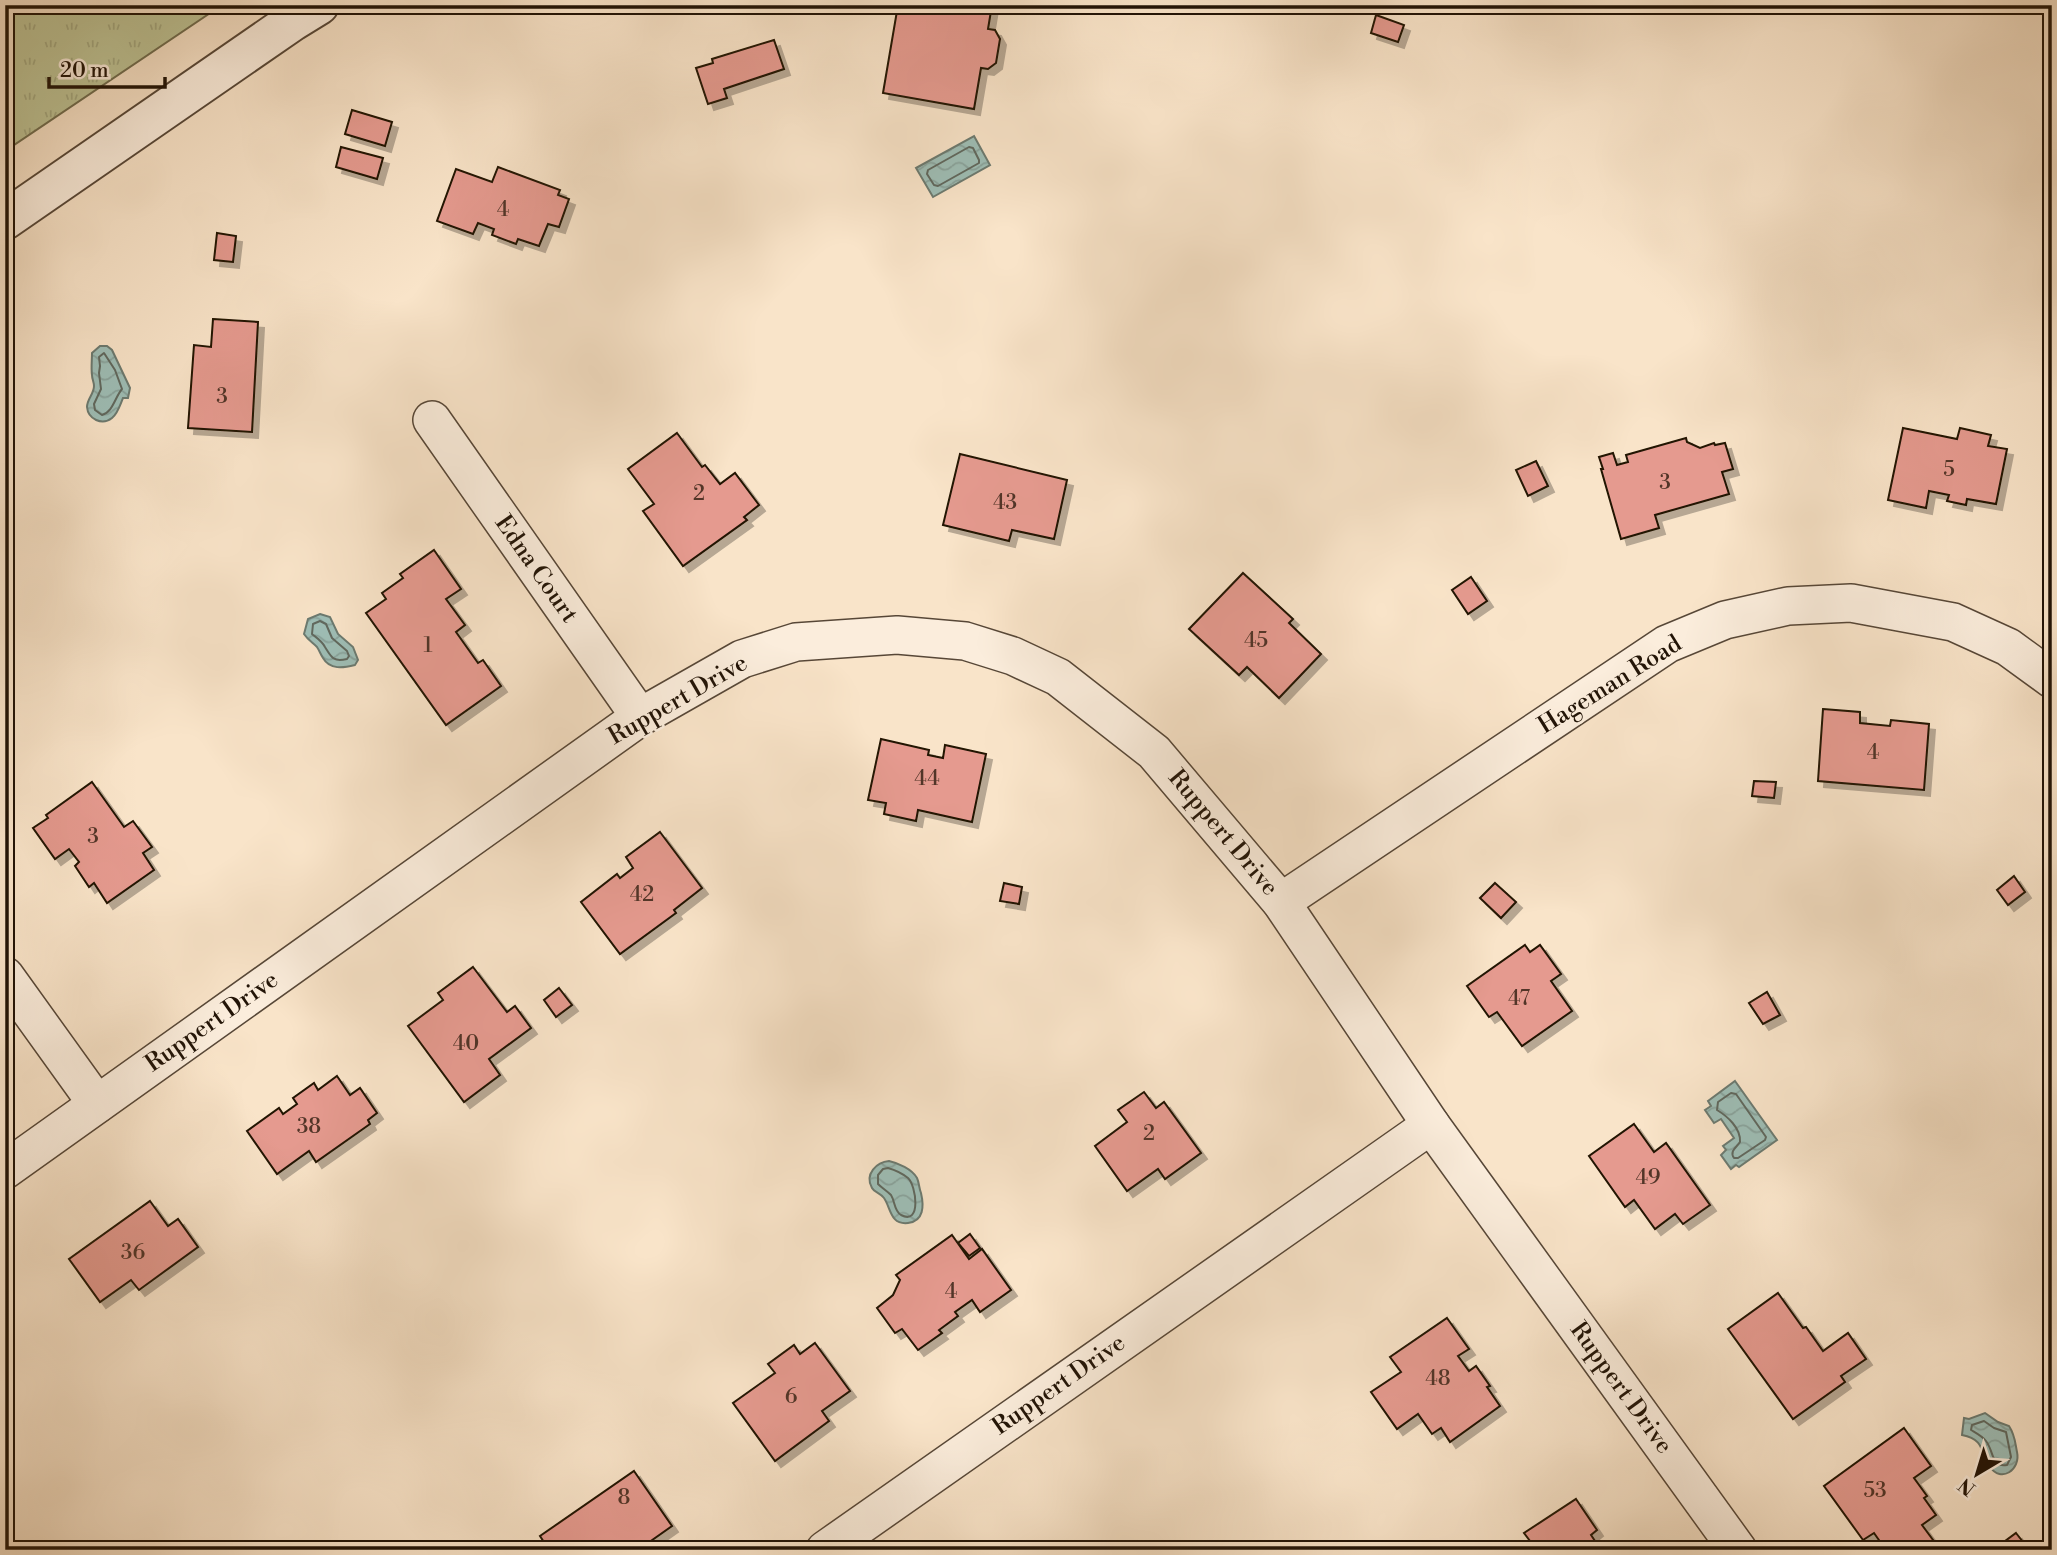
<svg xmlns="http://www.w3.org/2000/svg" width="2057" height="1555" font-family="'Libre Bodoni',serif">
<style>
.grass{fill:url(#grass-tufts);stroke:#706c4e;stroke-width:2}
.water{fill:url(#water-waves);stroke:#6c7a70;stroke-width:2}
.lines{fill:none;stroke-linecap:round;stroke-linejoin:round}
.shore{stroke:#60685e;stroke-width:2}
.building{fill:#e59a8f;stroke:#211306;stroke-width:2;filter:url(#shadow)}
.minor-casing{stroke:#574737;stroke-width:40}
.tertiary-casing{stroke:#574737;stroke-width:42}
.minor{stroke:#fbeddc;stroke-width:37}
.tertiary{stroke:#fbeddc;stroke-width:38}
.labels{text-anchor:middle;dominant-baseline:central;stroke-width:5;stroke-linejoin:round;paint-order:stroke}
.number-label{font-size:21px;fill:#523528}
.street-label{font-size:24px;fill:#211306;stroke:#fbeddc}
</style>
<defs>
<pattern id="grass-tufts" width="24" height="20" patternUnits="userSpaceOnUse" patternTransform="scale(1.75)"><rect width="24" height="20" fill="#bec496"/><path d="M3 7l-1-3M5 7V3M7 7l1-3M15 17l-1-3M17 17v-4M19 17l1-3" fill="none" stroke="#a3a880"/></pattern>
<pattern id="water-waves" width="16" height="10" patternUnits="userSpaceOnUse" patternTransform="scale(1.75)"><rect width="16" height="10" fill="#9ebeb6"/><path d="M0 5q4-4 8 0t8 0" fill="none" stroke="#88a29b"/></pattern>
<filter id="shadow"><feDropShadow dx="6" dy="6" stdDeviation="0" flood-color="#0004"/></filter>
</defs>
<rect width="100%" height="100%" fill="#f9e4c9"/>
<filter id="stains"><feTurbulence type="fractalNoise" baseFrequency=".00286" numOctaves="4"/><feColorMatrix values="0 0 0 0 .2 0 0 0 0 .09 0 0 0 0 .02 0 0 0 .5 -.17"/></filter>
<radialGradient id="worn" r=".72"><stop offset=".6" stop-color="#630" stop-opacity="0"/><stop offset="1" stop-color="#630" stop-opacity=".3"/></radialGradient>
<path class="grass" d="M 5,5 L 222,5 L 5,151 Z"/>
<g class="water">
<path d="M 974,136 L 990,165 L 933,197 L 916,168 Z"/>
<path d="M 100,346 L 107,346 L 112,350 L 130,388 L 128,398 L 123,398 C 120,405 118,413 112,418 C 102,426 88,419 87,407 C 87,399 94,394 94,386 C 94,382 92,379 92,375 C 91,368 92,361 92,353 Z"/>
<path d="M 320,614 L 330,617 L 338,634 L 353,647 L 358,660 L 355,665 C 343,668 330,670 323,658 C 321,655 319,650 317,647 C 312,642 308,640 304,634 L 308,619 Z"/>
<path d="M 1735,1081 L 1777,1140 L 1739,1167 L 1736,1165 L 1731,1169 L 1721,1155 L 1726,1150 L 1723,1146 L 1734,1138 L 1721,1119 L 1714,1123 L 1705,1110 L 1711,1106 L 1708,1101 Z"/>
<path d="M 889,1161 C 898,1163 912,1169 917,1178 C 919,1182 919,1188 921,1193 C 924,1206 924,1221 908,1223 C 890,1225 891,1208 884,1198 C 880,1193 874,1192 872,1188 C 864,1174 877,1162 889,1161 Z"/>
<path d="M 1985,1413 L 1998,1422 L 2009,1426 C 2015,1435 2015,1442 2017,1452 C 2021,1470 2001,1483 1990,1467 C 1979,1454 1987,1440 1962,1435 L 1964,1418 L 1969,1419 Z"/>
</g>
<g class="lines">
<g class="shore">
<path d="M 969,147 L 973,148 L 979,160 L 979,163 L 938,186 L 934,185 L 927,174 L 928,170 Z"/>
<path d="M 104,353 L 115,370 L 122,389 C 115,397 113,412 102,415 L 95,410 L 94,404 L 101,389 L 99,373 L 100,366 L 99,357 Z"/>
<path d="M 320,621 L 326,624 L 332,638 L 347,651 L 349,656 L 347,659 C 333,662 332,658 325,647 C 322,641 317,638 312,634 L 313,624 Z"/>
<path d="M 1731,1093 L 1736,1094 L 1766,1137 L 1765,1140 L 1738,1158 L 1734,1158 C 1729,1151 1737,1147 1740,1142 C 1741,1128 1727,1116 1717,1110 L 1718,1102 Z"/>
<path d="M 888,1168 C 895,1170 903,1174 908,1178 C 916,1185 922,1226 901,1215 C 894,1211 895,1201 891,1195 C 887,1191 882,1188 878,1184 L 878,1175 L 883,1169 Z"/>
<path d="M 1984,1421 L 1994,1428 L 2006,1432 L 2011,1457 L 2007,1465 C 1991,1468 1994,1451 1986,1441 C 1982,1436 1976,1433 1971,1430 L 1972,1425 Z"/>
</g>
</g>
<g class="building">
<path d="M 898,5 L 992,5 L 988,29 L 995,30 L 1000,39 L 996,63 L 988,69 L 981,68 L 974,109 L 883,93 Z"/>
<path d="M 1376,15 L 1404,25 L 1398,42 L 1371,33 Z"/>
<path d="M 774,40 L 784,69 L 724,89 L 727,98 L 708,104 L 696,68 L 713,63 L 712,59 Z"/>
<path d="M 352,110 L 392,122 L 385,146 L 345,134 Z"/>
<path d="M 341,147 L 383,158 L 377,179 L 336,167 Z"/>
<path d="M 498,167 L 560,190 L 558,195 L 569,199 L 559,227 L 548,224 L 539,246 L 518,239 L 516,244 L 492,235 L 494,229 L 478,223 L 473,234 L 437,221 L 456,169 L 492,182 Z"/>
<path d="M 217,233 L 236,236 L 233,262 L 214,260 Z"/>
<path d="M 213,319 L 258,322 L 252,432 L 188,428 L 194,345 L 211,347 Z"/>
<path d="M 1903,428 L 1957,439 L 1960,428 L 1991,435 L 1988,446 L 2007,449 L 1996,504 L 1967,499 L 1966,505 L 1947,501 L 1949,495 L 1929,491 L 1926,508 L 1888,500 Z"/>
<path d="M 677,433 L 702,467 L 705,465 L 720,484 L 735,473 L 759,505 L 744,517 L 747,520 L 683,566 L 643,511 L 654,504 L 628,469 Z"/>
<path d="M 1686,438 L 1687,442 L 1700,448 L 1714,443 L 1715,445 L 1725,443 L 1733,469 L 1722,472 L 1729,494 L 1655,515 L 1659,528 L 1621,539 L 1601,469 L 1603,469 L 1599,457 L 1613,453 L 1617,465 L 1628,462 L 1626,455 Z"/>
<path d="M 960,454 L 1067,480 L 1054,539 L 1012,530 L 1009,541 L 943,525 Z"/>
<path d="M 1536,461 L 1548,486 L 1528,496 L 1516,470 Z"/>
<path d="M 434,550 L 461,589 L 446,599 L 465,625 L 456,632 L 478,663 L 483,660 L 501,686 L 446,725 L 366,613 L 386,599 L 382,593 L 403,578 L 400,574 Z"/>
<path d="M 1243,573 L 1293,619 L 1289,623 L 1321,654 L 1279,698 L 1247,667 L 1239,675 L 1189,629 Z"/>
<path d="M 1471,577 L 1487,601 L 1468,614 L 1452,590 Z"/>
<path d="M 1823,709 L 1860,712 L 1860,723 L 1890,726 L 1891,720 L 1929,724 L 1924,790 L 1818,781 Z"/>
<path d="M 881,739 L 929,750 L 928,755 L 943,758 L 945,745 L 986,754 L 972,822 L 918,810 L 916,821 L 884,814 L 886,803 L 868,800 Z"/>
<path d="M 1754,781 L 1776,782 L 1774,798 L 1752,796 Z"/>
<path d="M 92,782 L 124,827 L 133,821 L 152,847 L 143,853 L 154,870 L 107,903 L 94,883 L 89,887 L 75,866 L 79,862 L 69,849 L 55,859 L 33,828 L 48,818 L 46,815 Z"/>
<path d="M 660,832 L 702,888 L 674,910 L 676,913 L 620,954 L 581,902 L 617,874 L 620,878 L 633,868 L 626,857 Z"/>
<path d="M 2014,876 L 2025,892 L 2008,905 L 1997,890 Z"/>
<path d="M 1004,883 L 1022,887 L 1019,904 L 1000,901 Z"/>
<path d="M 1495,883 L 1516,902 L 1501,918 L 1480,898 Z"/>
<path d="M 1525,945 L 1530,952 L 1540,945 L 1561,974 L 1551,981 L 1572,1011 L 1522,1046 L 1497,1012 L 1489,1017 L 1467,986 Z"/>
<path d="M 473,967 L 507,1012 L 515,1006 L 531,1028 L 489,1059 L 500,1075 L 464,1102 L 408,1026 L 443,1000 L 438,993 Z"/>
<path d="M 559,988 L 572,1005 L 556,1017 L 544,1000 Z"/>
<path d="M 1767,992 L 1780,1015 L 1763,1024 L 1749,1003 Z"/>
<path d="M 337,1076 L 350,1095 L 360,1088 L 377,1113 L 368,1120 L 370,1124 L 316,1162 L 309,1151 L 277,1174 L 247,1131 L 279,1108 L 283,1114 L 297,1104 L 293,1098 L 314,1083 L 318,1090 Z"/>
<path d="M 1144,1092 L 1156,1108 L 1164,1102 L 1201,1153 L 1165,1179 L 1158,1169 L 1127,1191 L 1095,1146 L 1127,1122 L 1118,1110 Z"/>
<path d="M 1634,1124 L 1654,1152 L 1666,1143 L 1710,1205 L 1683,1224 L 1675,1214 L 1655,1229 L 1634,1200 L 1625,1207 L 1589,1156 Z"/>
<path d="M 150,1201 L 168,1226 L 178,1219 L 198,1247 L 139,1290 L 131,1280 L 100,1302 L 69,1259 Z"/>
<path d="M 970,1234 L 980,1248 L 969,1256 L 958,1243 Z"/>
<path d="M 952,1235 L 969,1259 L 982,1249 L 1011,1290 L 980,1312 L 972,1300 L 955,1312 L 958,1316 L 939,1330 L 942,1333 L 918,1350 L 902,1329 L 895,1333 L 877,1308 L 893,1295 L 900,1280 L 896,1275 Z"/>
<path d="M 1778,1293 L 1803,1328 L 1806,1327 L 1823,1351 L 1848,1333 L 1866,1359 L 1841,1376 L 1845,1382 L 1793,1419 L 1728,1329 Z"/>
<path d="M 1447,1318 L 1469,1349 L 1458,1356 L 1469,1371 L 1476,1366 L 1490,1386 L 1487,1387 L 1500,1406 L 1450,1442 L 1441,1428 L 1432,1434 L 1418,1414 L 1397,1429 L 1371,1392 L 1401,1372 L 1390,1357 Z"/>
<path d="M 815,1343 L 850,1391 L 822,1411 L 829,1421 L 775,1461 L 733,1403 L 775,1373 L 768,1364 L 794,1345 L 800,1354 Z"/>
<path d="M 1904,1428 L 1931,1466 L 1914,1478 L 1927,1496 L 1924,1498 L 1936,1515 L 1922,1525 L 1936,1544 L 1928,1550 L 1886,1550 L 1874,1533 L 1863,1540 L 1824,1486 Z"/>
<path d="M 634,1471 L 672,1526 L 638,1550 L 549,1550 L 540,1536 Z"/>
<path d="M 1576,1499 L 1597,1530 L 1591,1535 L 1601,1550 L 1517,1550 L 1530,1541 L 1524,1533 Z"/>
<path d="M 2016,1533 L 2027,1547 L 2023,1550 L 1999,1550 L 1997,1547 Z"/>
</g>
<g class="lines">
<defs>
<g id="minor">
<path d="M 432,420 L 640,717"/>
<path d="M 1281,902 L 1667,644 L 1725,620 L 1788,606 L 1851,603 L 1953,622 L 2008,647 L 2052,679"/>
<path d="M 5,976 L 97,1104"/>
<path d="M 5,1170 L 640,717 L 742,659 L 796,642 L 897,635 L 965,641 L 1013,656 L 1058,677 L 1154,752 L 1281,902 L 1431,1125 L 1738,1550"/>
<path d="M 825,1550 L 1431,1125"/>
</g>
<path id="tertiary" d="M 5,220 L 293,21 L 319,5"/>
</defs>
<use href="#minor" class="minor-casing"/>
<use href="#tertiary" class="tertiary-casing"/>
<use href="#minor" class="minor"/>
<use href="#tertiary" class="tertiary"/>
</g>
<g class="labels">
<g class="number-label">
<text x="503" y="210">4</text>
<text x="222" y="397">3</text>
<text x="1949" y="470">5</text>
<text x="1665" y="483">3</text>
<text x="699" y="494">2</text>
<text x="1005" y="503">43</text>
<text x="1256" y="641">45</text>
<text x="428" y="646">1</text>
<text x="1873" y="753">4</text>
<text x="927" y="779">44</text>
<text x="93" y="837">3</text>
<text x="642" y="895">42</text>
<text x="1519" y="999">47</text>
<text x="466" y="1044">40</text>
<text x="309" y="1127">38</text>
<text x="1149" y="1134">2</text>
<text x="1648" y="1178">49</text>
<text x="133" y="1253">36</text>
<text x="951" y="1292">4</text>
<text x="1438" y="1379">48</text>
<text x="791" y="1397">6</text>
<text x="1875" y="1491">53</text>
<text x="624" y="1498">8</text>
</g>
<g class="street-label">
<text transform="translate(536 569) rotate(55)">Edna Court</text>
<text transform="translate(1610 685) rotate(-32)">Hageman Road</text>
<text transform="translate(678 700) rotate(-30)">Ruppert Drive</text>
<text transform="translate(1223 833) rotate(50)">Ruppert Drive</text>
<text transform="translate(212 1022) rotate(-35)">Ruppert Drive</text>
<text transform="translate(1059 1385) rotate(-35)">Ruppert Drive</text>
<text transform="translate(1621 1388) rotate(54)">Ruppert Drive</text>
</g>
</g>
<rect width="2057" height="1555" fill="none" stroke="#f9e4c9" stroke-width="28"/>
<rect x="7" y="7" width="2043" height="1541" fill="none" stroke="#211306" stroke-width="3.5"/>
<rect x="14" y="14" width="2029" height="1527" fill="none" stroke="#211306" stroke-width="2"/>
<g transform="translate(1977 1474) rotate(218)" stroke="#fbeddc" stroke-width="5" paint-order="stroke">
<path d="M0-5L12 26L0 18L-12 26Z" fill="#211306"/>
<text y="-10" font-size="19" font-weight="bold" text-anchor="middle" fill="#211306">N</text>
</g>
<path d="M49 77v10h116v-10" fill="none" stroke="#211306" stroke-width="3.5"/>
<text x="60" y="77" font-size="21" fill="#211306" stroke="#fbeddc" stroke-width="5" paint-order="stroke">20 m</text>
<rect width="100%" height="100%" filter="url(#stains)"/>
<rect width="100%" height="100%" fill="url(#worn)"/>
</svg>
